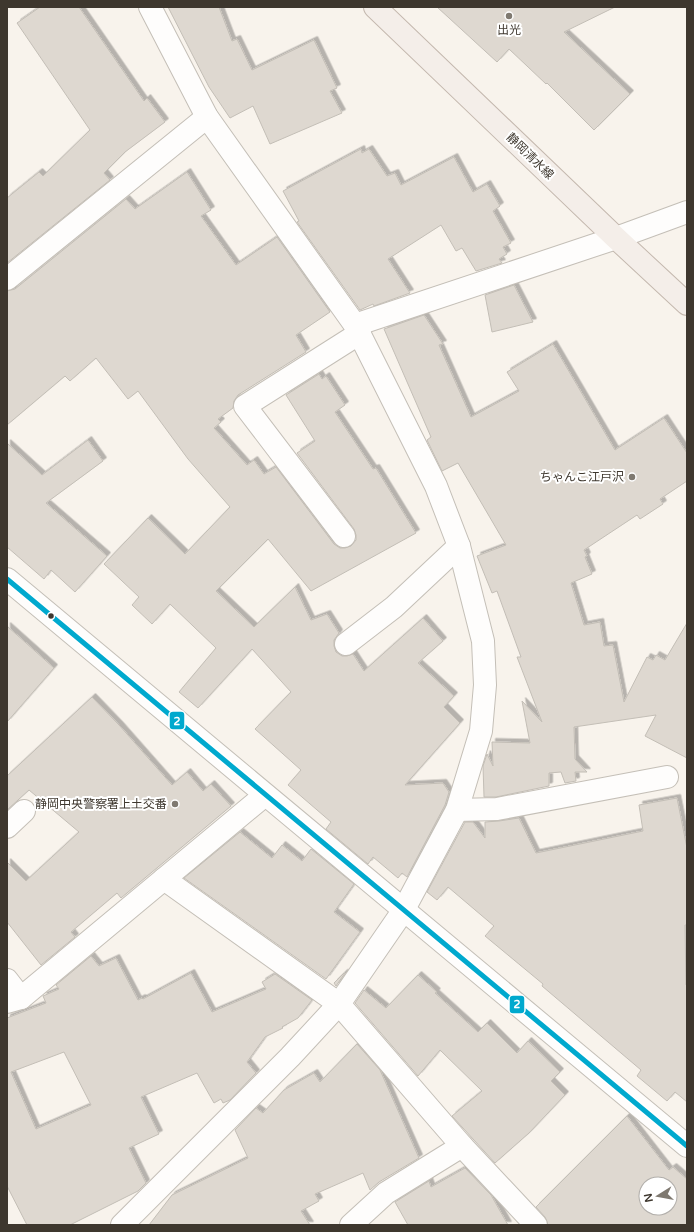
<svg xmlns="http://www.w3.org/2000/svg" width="694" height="1232" font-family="'Varela Round','Noto Sans JP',sans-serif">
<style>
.building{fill:#ded8d0;stroke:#c3beb6;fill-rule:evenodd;filter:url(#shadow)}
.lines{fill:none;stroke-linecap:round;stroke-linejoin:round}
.minor-casing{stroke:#c4bfb7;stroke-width:24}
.tertiary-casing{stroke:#c4bfb7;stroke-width:24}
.primary-casing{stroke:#c4b8ae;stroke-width:24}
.minor{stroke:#fefdfc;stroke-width:22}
.tertiary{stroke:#fefdfc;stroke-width:22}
.primary{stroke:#f4eee9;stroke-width:22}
.bus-1-casing{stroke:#fff;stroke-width:8}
.bus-1{stroke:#00a9ce;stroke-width:5}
.poi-dot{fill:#7f7970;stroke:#fff;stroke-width:1.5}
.bus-dot{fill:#3e372e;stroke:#fff;stroke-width:1.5}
.labels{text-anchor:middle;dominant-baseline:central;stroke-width:4;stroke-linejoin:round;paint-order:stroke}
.poi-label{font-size:12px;fill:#3e372e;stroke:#fff;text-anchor:end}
.street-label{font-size:12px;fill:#3e372e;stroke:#fff}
.line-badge{stroke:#fff;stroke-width:1.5}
.badge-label{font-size:11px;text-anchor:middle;font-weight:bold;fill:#fff}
</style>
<defs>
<filter id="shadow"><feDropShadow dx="3.5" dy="-3.5" stdDeviation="0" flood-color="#0004"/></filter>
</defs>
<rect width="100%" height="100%" fill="#f8f3ec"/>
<g class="building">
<path d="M 40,7 L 79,7 L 144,101 L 147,98 L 165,122 L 125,152 L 104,173 L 110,180 L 7,263 L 7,198 L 39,172 L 43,176 L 90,130 L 17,23 Z"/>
<path d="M 168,7 L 219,7 L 232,41 L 237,39 L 252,70 L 314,40 L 337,88 L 330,91 L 342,113 L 270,144 L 253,106 L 230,118 L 209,87 Z"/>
<path d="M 437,7 L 615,7 L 564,32 L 630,94 L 594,130 L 547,83 L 546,84 L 509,49 L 497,62 Z"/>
<path d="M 361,149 L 362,153 L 369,149 L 387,176 L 395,173 L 401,185 L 454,157 L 473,192 L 487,184 L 500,206 L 493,211 L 511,243 L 503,247 L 507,254 L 499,259 L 502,263 L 476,271 L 462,248 L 456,251 L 441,225 L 388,259 L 410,293 L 374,306 L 373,304 L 360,310 L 297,222 L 299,221 L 283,191 Z"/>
<path d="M 187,172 L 211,210 L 201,216 L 236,265 L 277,237 L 330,312 L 296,335 L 306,352 L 238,395 L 234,401 L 233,408 L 218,419 L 221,422 L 214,428 L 247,465 L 254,460 L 264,474 L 276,467 L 334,544 L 340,548 L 345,548 L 351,546 L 356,540 L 356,535 L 354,529 L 297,453 L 315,441 L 286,395 L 319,374 L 322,379 L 326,376 L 345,405 L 335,412 L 373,469 L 376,468 L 416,533 L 311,591 L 268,539 L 216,591 L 254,627 L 295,587 L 311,620 L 327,614 L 339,633 L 334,640 L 334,646 L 336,652 L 342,656 L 347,656 L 353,654 L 364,671 L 423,618 L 443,641 L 418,663 L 454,696 L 444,707 L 460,723 L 405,785 L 443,783 L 449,792 L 445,805 L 407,877 L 402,873 L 398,878 L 373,857 L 368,864 L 326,829 L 331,822 L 288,785 L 301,770 L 255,729 L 291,692 L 252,649 L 198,708 L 179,692 L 216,648 L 170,604 L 152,624 L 132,605 L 139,597 L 104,564 L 148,518 L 185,554 L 230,507 L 188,459 L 138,391 L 128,399 L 96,358 L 70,381 L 65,376 L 7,425 L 7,291 L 15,289 L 126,199 L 135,209 Z"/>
<path d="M 514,285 L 533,322 L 492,332 L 485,295 Z"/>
<path d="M 424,315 L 443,344 L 439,345 L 471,417 L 519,391 L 507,372 L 553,344 L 615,450 L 664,418 L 687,453 L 687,481 L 660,499 L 663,504 L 640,519 L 637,515 L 584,550 L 587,556 L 585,557 L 592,574 L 571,583 L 584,625 L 600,622 L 604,646 L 613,645 L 624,702 L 647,657 L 653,660 L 656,655 L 665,660 L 687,623 L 687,758 L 645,736 L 656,715 L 574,727 L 575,759 L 587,772 L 575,772 L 576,781 L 565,783 L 561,772 L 549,773 L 549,786 L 496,797 L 484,797 L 483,766 L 487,754 L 493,766 L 492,742 L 530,743 L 522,701 L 542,722 L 517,657 L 521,657 L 497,591 L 492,593 L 477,556 L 506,545 L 458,463 L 442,471 L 427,440 L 431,437 L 384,329 Z"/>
<path d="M 88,440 L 103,461 L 46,503 L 107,556 L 75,592 L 51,570 L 44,579 L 7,547 L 7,443 L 42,475 Z"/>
<path d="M 7,626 L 54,668 L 7,722 Z"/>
<path d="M 92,697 L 119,725 L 172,785 L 187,772 L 203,791 L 211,784 L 231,806 L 121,898 L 117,893 L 71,932 L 75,937 L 41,965 L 7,922 L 7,862 L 26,881 L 79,832 L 29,790 L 7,810 L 7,776 Z"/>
<path d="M 677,798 L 687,848 L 687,925 L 685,925 L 686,985 L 687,985 L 687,1102 L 675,1092 L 667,1101 L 637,1076 L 641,1070 L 542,986 L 543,984 L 485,936 L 494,926 L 448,887 L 437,900 L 427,892 L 465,822 L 473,822 L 485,838 L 485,822 L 499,821 L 519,818 L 536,853 L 643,831 L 639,805 Z"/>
<path d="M 240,832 L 272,858 L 282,845 L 302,861 L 311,849 L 354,884 L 334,912 L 360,932 L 326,979 L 184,878 Z"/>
<path d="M 91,956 L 99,966 L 116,958 L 138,1000 L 142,998 L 143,999 L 191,973 L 212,1012 L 266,989 L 262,982 L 275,974 L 312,1000 L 298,1018 L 282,1027 L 283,1028 L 265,1037 L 247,1062 L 256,1073 L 230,1100 L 223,1103 L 221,1099 L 214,1103 L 197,1073 L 141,1097 L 159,1134 L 129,1148 L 146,1183 L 138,1191 L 70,1225 L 27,1225 L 7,1186 L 7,1018 L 46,1003 L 43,996 L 59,989 L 56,985 ZM 64,1052 L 91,1105 L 36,1129 L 11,1072 Z"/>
<path d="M 344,973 L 345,973 L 336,986 L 334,983 Z"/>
<path d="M 418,975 L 437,992 L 435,993 L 478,1032 L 487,1023 L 517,1053 L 528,1041 L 560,1072 L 551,1081 L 565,1095 L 529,1133 L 495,1163 L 452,1116 L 482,1091 L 440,1050 L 418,1076 L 355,1003 L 364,990 L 386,1008 Z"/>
<path d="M 357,1044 L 380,1070 L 419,1158 L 379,1182 L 370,1190 L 363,1173 L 315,1194 L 319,1201 L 301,1211 L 310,1225 L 149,1225 L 172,1195 L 248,1158 L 235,1130 L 256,1108 L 263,1113 L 284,1090 L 314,1073 L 320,1082 Z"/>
<path d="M 627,1116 L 669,1170 L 673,1167 L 687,1179 L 687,1225 L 548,1225 L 545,1217 L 536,1207 ZM 646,1184 L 670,1184 L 670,1208 L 646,1208 Z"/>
<path d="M 465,1168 L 491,1195 L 508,1225 L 408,1225 L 395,1202 L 429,1181 L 431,1187 Z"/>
</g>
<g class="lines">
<defs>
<g id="minor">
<path d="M 7,279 L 207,117"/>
<path d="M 355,325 L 616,238 L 687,212"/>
<path d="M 344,536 L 245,406 L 360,333"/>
<path d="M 346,644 L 394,607 L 459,546"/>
<path d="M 457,810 L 497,809 L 667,777"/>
<path d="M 7,827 L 24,811"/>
<path d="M 164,879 L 339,1004 L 462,1146 L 536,1225"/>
<path d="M 7,980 L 21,998"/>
<path d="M 7,1002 L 21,998 L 265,795"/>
<path d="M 122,1225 L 290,1057 L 339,1004 L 403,911 L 457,810 L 481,731 L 485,685 L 483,641 L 459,546 L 436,486 L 355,325 L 207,117 L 150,7"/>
<path d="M 351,1225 L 386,1193 L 462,1146"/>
</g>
<path id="tertiary" d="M 7,579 L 687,1146"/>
<path id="primary" d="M 375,7 L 616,238 L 687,304"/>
</defs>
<use href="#minor" class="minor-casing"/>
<use href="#tertiary" class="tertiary-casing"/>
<use href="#primary" class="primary-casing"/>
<use href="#minor" class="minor"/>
<use href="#tertiary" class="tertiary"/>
<use href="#primary" class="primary"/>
<defs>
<path id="bus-1" d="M 7,579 L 687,1146"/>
</defs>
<use href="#bus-1" class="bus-1-casing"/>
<use href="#bus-1" class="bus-1"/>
</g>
<g class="poi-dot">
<circle cx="509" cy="16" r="4"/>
<circle cx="632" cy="477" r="4"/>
<circle cx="175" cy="804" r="4"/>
</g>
<circle class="bus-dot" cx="51" cy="616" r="3.5"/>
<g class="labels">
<g class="poi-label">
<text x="509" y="30" text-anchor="middle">出光</text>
<text x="624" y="477">ちゃんこ江戸沢</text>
<text x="167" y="804">静岡中央警察署上土交番</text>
</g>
<g class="street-label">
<text transform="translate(530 156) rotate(44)">静岡清水線</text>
</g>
</g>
<g class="line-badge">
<rect x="169" y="711" width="16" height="19" rx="4" fill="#00a9ce"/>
<rect x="509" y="995" width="16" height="19" rx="4" fill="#00a9ce"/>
</g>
<g class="badge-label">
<text x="177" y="725">2</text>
<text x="517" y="1008">2</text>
</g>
<rect width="694" height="1232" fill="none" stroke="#3e372e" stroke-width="16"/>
<g transform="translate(658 1196) rotate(259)"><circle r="19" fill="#ffffff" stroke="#b2afab"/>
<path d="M0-3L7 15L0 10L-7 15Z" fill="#7f7970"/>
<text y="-6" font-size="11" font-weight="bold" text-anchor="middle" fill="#3e372e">N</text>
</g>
</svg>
